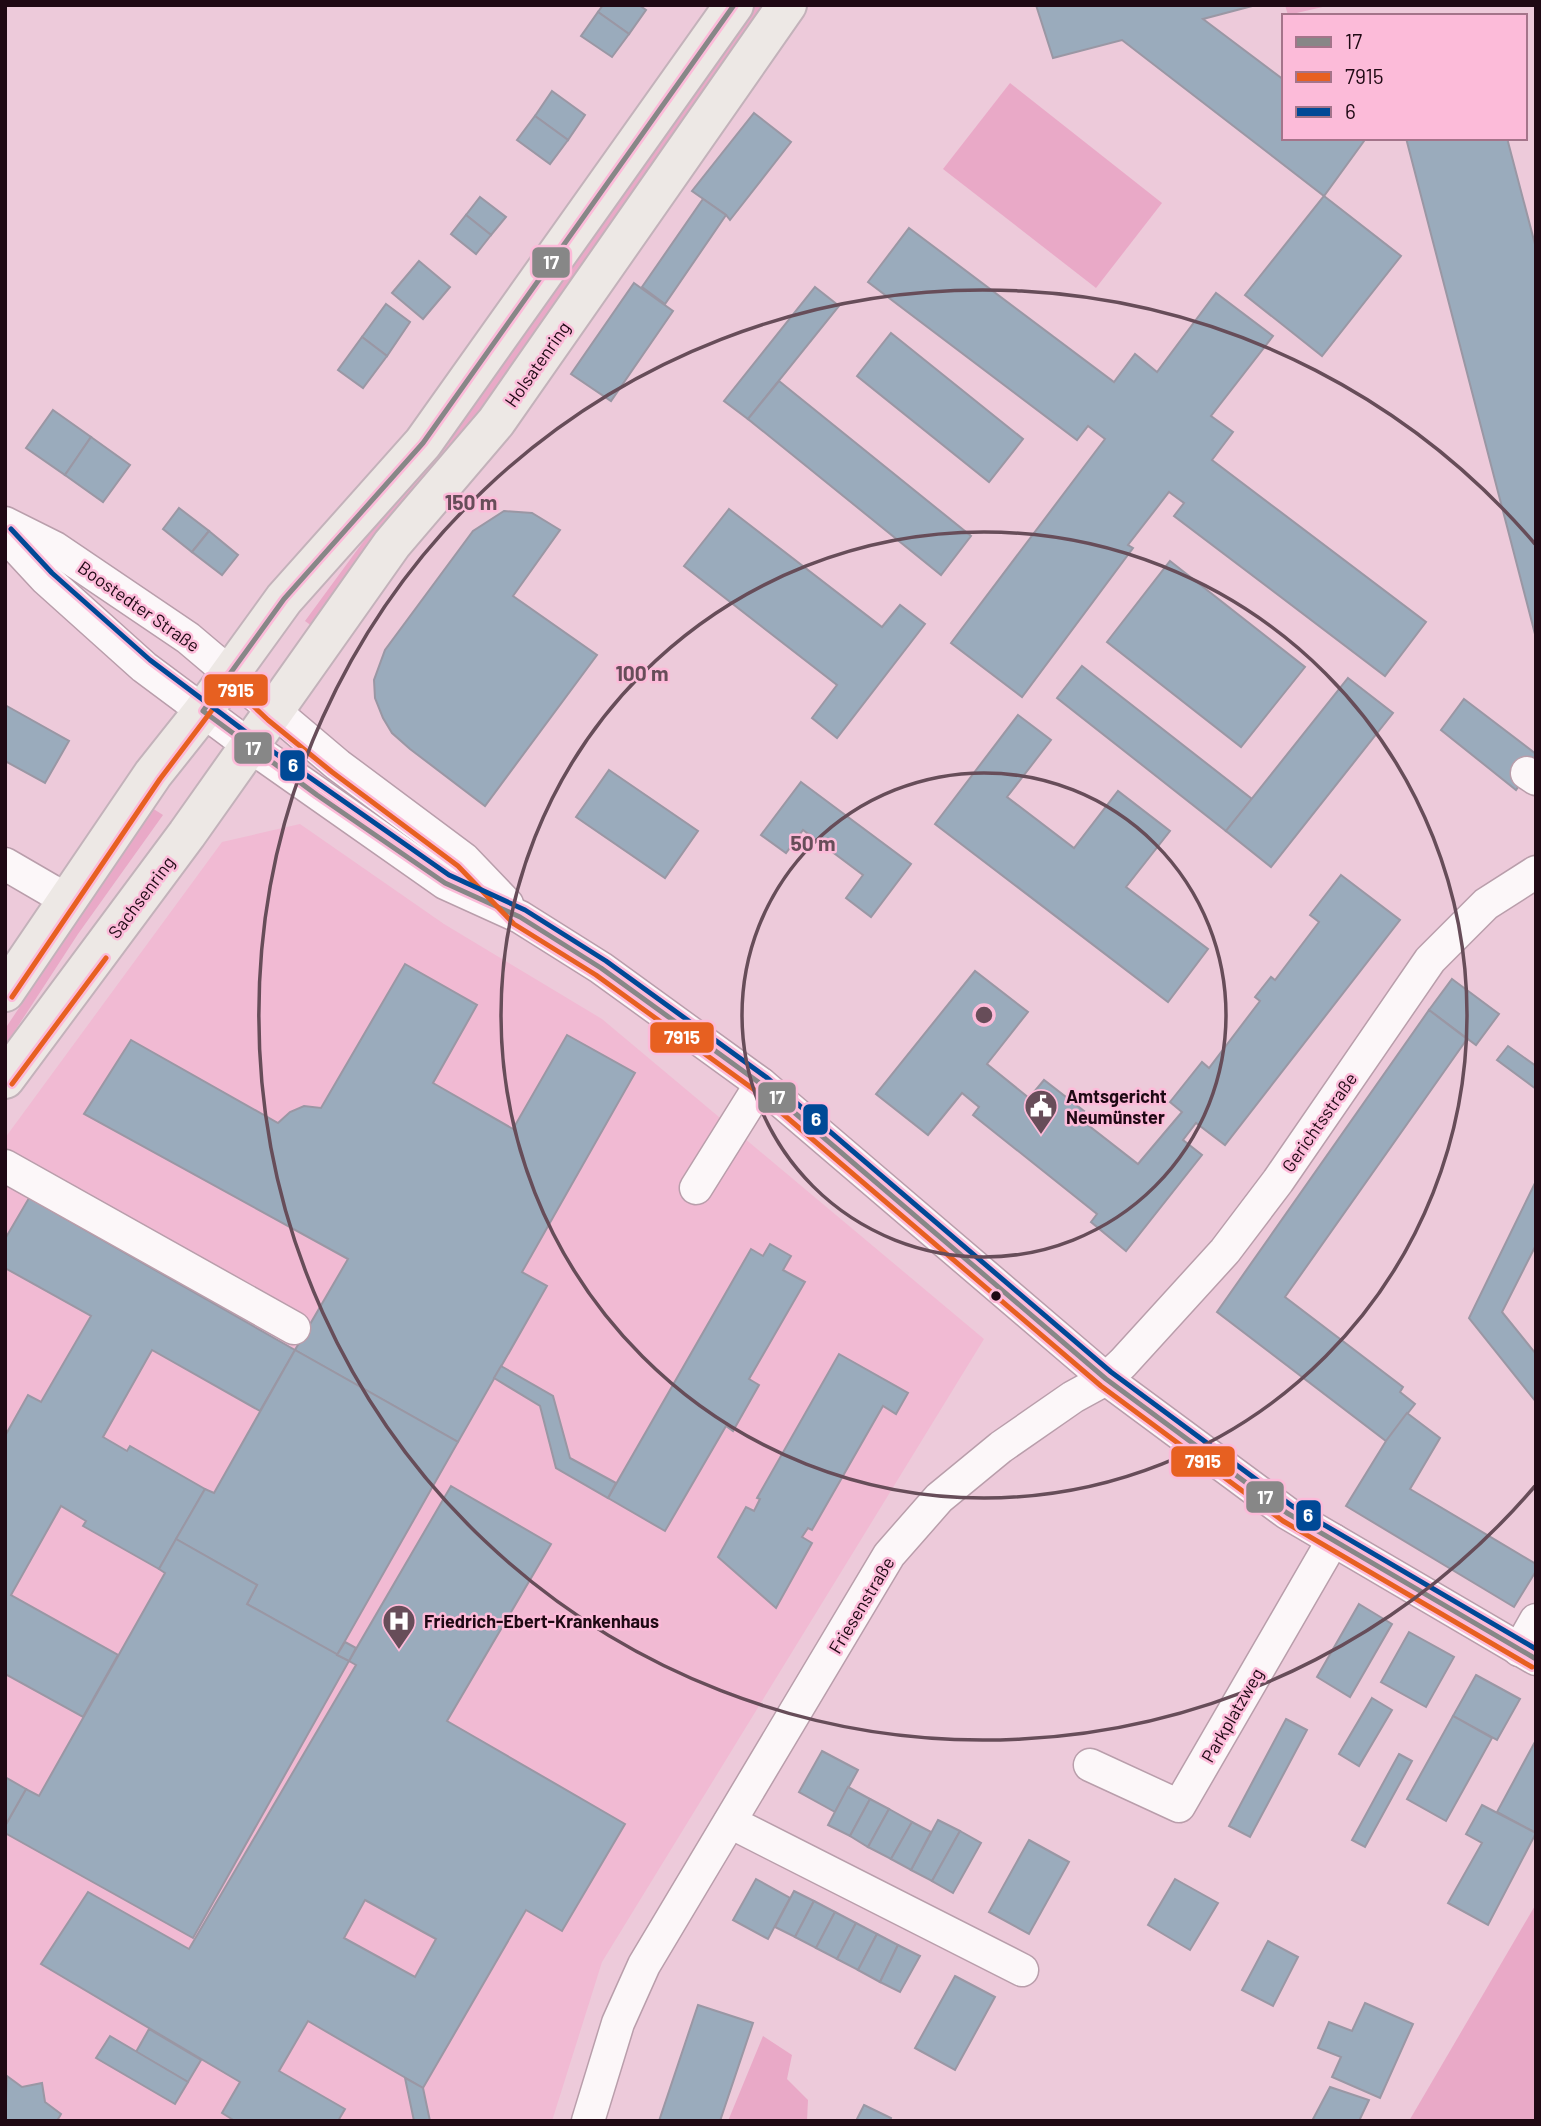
<svg xmlns="http://www.w3.org/2000/svg" width="1541" height="2126" font-family="Barlow,sans-serif">
<style>
.built{fill:#f1bad3}
.green{fill:#e9a9c7}
.building{fill:#9aabbc;stroke:#9a97a4;stroke-width:2;fill-rule:evenodd}
.lines{fill:none;stroke-linecap:round;stroke-linejoin:round}
.minor-casing{stroke:#b99eab;stroke-width:35}
.major-casing{stroke:#c3b2ba;stroke-width:42}
.minor{stroke:#fcf7f9;stroke-width:32}
.major{stroke:#ede8e5;stroke-width:38}
.bus-1-casing{stroke:#fcbbd9;stroke-width:10}
.bus-2-casing{stroke:#fcbbd9;stroke-width:10}
.bus-3-casing{stroke:#fcbbd9;stroke-width:10}
.bus-1{stroke:#878787;stroke-width:5}
.bus-2{stroke:#e76021;stroke-width:5}
.bus-3{stroke:#004996;stroke-width:5}
.ring{fill:none;stroke:#674d59;stroke-width:3.5}
.bus-dot{fill:#1f0914;stroke:#fcbbd9;stroke-width:2.5}
.labels{text-anchor:middle;dominant-baseline:central;stroke-width:5;stroke-linejoin:round;paint-order:stroke}
.street-label{font-size:18px;fill:#1f0914;stroke:#fcbbd9}
.poi-label{font-size:18px;font-weight:bold;fill:#1f0914;stroke:#fcbbd9;text-anchor:start}
.centre{fill:#674d59;stroke:#fcbbd9;stroke-width:3.5}
.ring-label{font-size:21px;text-anchor:middle;font-weight:bold;fill:#674d59;stroke:#fcbbd9;stroke-width:5;stroke-linejoin:round;paint-order:stroke}
.line-badge{stroke:#fcbbd9;stroke-width:2.5}
.badge-label{font-size:19px;text-anchor:middle;font-weight:bold;fill:#fff}
</style>
<rect width="100%" height="100%" fill="#edcada"/>
<path class="built" d="M 300,824 L 444,924 L 602,1019 L 984,1339 L 602,1962 L 552,2121 L 5,2121 L 5,1138 L 222,842 Z"/>
<g class="green">
<path d="M 756,5 L 768,5 L 456,444 L 316,629 L 305,621 L 374,527 L 445,445 Z"/>
<path d="M 1285,5 L 1331,5 L 1288,15 Z"/>
<path d="M 1010,83 L 1162,203 L 1096,288 L 943,169 Z"/>
<path d="M 152,808 L 163,815 L 78,934 L 5,1046 L 5,1029 Z"/>
<path d="M 1536,1904 L 1536,2121 L 1409,2121 Z"/>
<path d="M 763,2036 L 792,2055 L 787,2079 L 808,2100 L 807,2121 L 728,2121 Z"/>
</g>
<g class="building">
<path d="M 603,5 L 639,5 L 646,10 L 629,34 L 598,12 Z"/>
<path d="M 1036,5 L 1256,5 L 1203,19 L 1284,80 L 1284,138 L 1360,138 L 1364,141 L 1324,196 L 1122,40 L 1053,58 Z"/>
<path d="M 598,12 L 629,34 L 612,57 L 581,36 Z"/>
<path d="M 552,91 L 585,115 L 568,140 L 535,116 Z"/>
<path d="M 754,113 L 791,142 L 730,220 L 726,215 L 692,191 Z"/>
<path d="M 535,116 L 568,140 L 550,164 L 517,140 Z"/>
<path d="M 1406,138 L 1507,138 L 1536,248 L 1536,638 Z"/>
<path d="M 1324,196 L 1401,256 L 1322,356 L 1245,295 Z"/>
<path d="M 480,197 L 506,217 L 491,235 L 466,215 Z"/>
<path d="M 703,199 L 726,215 L 665,304 L 642,287 Z"/>
<path d="M 466,215 L 491,235 L 476,254 L 451,234 Z"/>
<path d="M 909,228 L 1114,382 L 1135,354 L 1157,372 L 1216,293 L 1273,336 L 1211,416 L 1233,432 L 1212,460 L 1426,622 L 1385,676 L 1174,516 L 1184,503 L 1169,492 L 1128,545 L 1133,548 L 1022,697 L 951,643 L 1105,439 L 1088,426 L 1077,440 L 868,282 Z"/>
<path d="M 419,261 L 450,287 L 423,319 L 392,293 Z"/>
<path d="M 634,283 L 673,311 L 611,401 L 571,374 Z"/>
<path d="M 815,287 L 839,306 L 748,419 L 724,401 Z"/>
<path d="M 386,304 L 410,322 L 387,356 L 362,337 Z"/>
<path d="M 891,333 L 1023,439 L 989,482 L 857,376 Z"/>
<path d="M 362,337 L 387,356 L 363,388 L 338,370 Z"/>
<path d="M 779,381 L 971,536 L 941,575 L 748,419 Z"/>
<path d="M 53,410 L 91,437 L 65,475 L 26,448 Z"/>
<path d="M 91,437 L 130,465 L 103,502 L 65,475 Z"/>
<path d="M 179,508 L 209,531 L 192,552 L 163,529 Z"/>
<path d="M 729,509 L 882,627 L 900,605 L 925,624 L 837,738 L 812,718 L 837,685 L 684,566 Z"/>
<path d="M 504,511 L 532,513 L 560,530 L 513,596 L 597,655 L 485,806 L 410,749 L 392,733 L 383,718 L 375,698 L 374,680 L 385,650 L 473,531 Z"/>
<path d="M 209,531 L 238,555 L 222,575 L 192,552 Z"/>
<path d="M 1170,561 L 1305,667 L 1241,747 L 1107,642 Z"/>
<path d="M 1082,666 L 1252,799 L 1226,831 L 1057,698 Z"/>
<path d="M 1348,678 L 1393,713 L 1271,867 L 1226,831 Z"/>
<path d="M 1464,699 L 1536,754 L 1536,761 L 1516,790 L 1441,730 Z"/>
<path d="M 5,705 L 69,741 L 45,783 L 5,761 Z"/>
<path d="M 1018,715 L 1051,740 L 1007,797 L 1074,848 L 1118,791 L 1170,831 L 1126,887 L 1208,949 L 1168,1002 L 935,824 Z"/>
<path d="M 609,770 L 698,831 L 665,878 L 576,817 Z"/>
<path d="M 801,782 L 911,864 L 871,917 L 846,898 L 863,875 L 803,830 L 786,853 L 761,835 Z"/>
<path d="M 1341,875 L 1400,920 L 1225,1145 L 1196,1123 L 1183,1140 L 1202,1155 L 1126,1251 L 1091,1222 L 1097,1214 L 973,1115 L 979,1107 L 962,1093 L 928,1135 L 876,1094 L 975,971 L 1028,1012 L 987,1064 L 1029,1098 L 1044,1080 L 1084,1111 L 1079,1118 L 1138,1164 L 1182,1112 L 1170,1102 L 1202,1062 L 1209,1068 L 1260,1001 L 1255,997 L 1271,977 L 1275,980 L 1319,922 L 1310,915 Z"/>
<path d="M 405,964 L 477,1005 L 433,1083 L 513,1129 L 567,1035 L 635,1073 L 522,1272 L 547,1286 L 458,1442 L 295,1350 L 348,1259 L 84,1114 L 131,1040 L 278,1123 L 290,1112 L 304,1106 L 321,1108 Z"/>
<path d="M 1452,979 L 1499,1014 L 1476,1045 L 1429,1010 Z"/>
<path d="M 1429,1010 L 1467,1039 L 1285,1297 L 1403,1387 L 1400,1392 L 1415,1404 L 1386,1441 L 1217,1312 Z"/>
<path d="M 1508,1046 L 1536,1066 L 1536,1089 L 1497,1060 Z"/>
<path d="M 1536,1181 L 1536,1245 L 1502,1312 L 1536,1354 L 1536,1402 L 1469,1318 Z"/>
<path d="M 29,1198 L 295,1350 L 260,1411 L 152,1350 L 103,1437 L 127,1451 L 130,1446 L 205,1489 L 159,1569 L 83,1526 L 86,1521 L 61,1506 L 11,1595 L 118,1655 L 83,1717 L 5,1674 L 5,1436 L 28,1395 L 41,1402 L 91,1316 L 5,1268 L 5,1239 Z"/>
<path d="M 770,1244 L 791,1256 L 783,1270 L 805,1282 L 749,1379 L 759,1385 L 733,1431 L 726,1426 L 665,1531 L 608,1498 L 751,1249 L 763,1256 Z"/>
<path d="M 295,1350 L 458,1442 L 337,1655 L 247,1604 L 257,1585 L 176,1539 L 205,1489 L 214,1493 Z"/>
<path d="M 839,1354 L 908,1393 L 896,1414 L 883,1406 L 812,1530 L 808,1528 L 802,1537 L 812,1543 L 776,1608 L 718,1557 L 746,1507 L 754,1511 L 760,1499 L 757,1498 Z"/>
<path d="M 501,1366 L 553,1396 L 570,1458 L 616,1483 L 608,1498 L 556,1468 L 540,1406 L 494,1378 Z"/>
<path d="M 1407,1413 L 1440,1438 L 1410,1489 L 1536,1564 L 1536,1571 L 1514,1607 L 1346,1506 L 1386,1441 Z"/>
<path d="M 451,1486 L 551,1544 L 447,1721 L 625,1824 L 562,1931 L 526,1910 L 423,2088 L 308,2021 L 279,2071 L 345,2109 L 338,2121 L 235,2121 L 222,2113 L 240,2082 L 41,1964 L 88,1892 L 189,1949 L 356,1665 L 349,1661 ZM 365,1900 L 436,1939 L 415,1977 L 344,1938 Z"/>
<path d="M 176,1539 L 257,1585 L 247,1604 L 349,1661 L 193,1938 L 5,1833 L 5,1826 L 26,1789 L 39,1796 L 165,1573 L 159,1569 Z"/>
<path d="M 1359,1604 L 1392,1624 L 1350,1697 L 1317,1677 Z"/>
<path d="M 1409,1632 L 1454,1657 L 1426,1707 L 1381,1682 Z"/>
<path d="M 345,1642 L 356,1648 L 349,1661 L 337,1655 Z"/>
<path d="M 1476,1675 L 1520,1699 L 1497,1740 L 1453,1716 Z"/>
<path d="M 1372,1698 L 1392,1710 L 1359,1766 L 1339,1754 Z"/>
<path d="M 1453,1716 L 1492,1738 L 1446,1821 L 1407,1799 Z"/>
<path d="M 1286,1719 L 1307,1730 L 1250,1837 L 1229,1826 Z"/>
<path d="M 1536,1740 L 1536,1833 L 1497,1812 Z"/>
<path d="M 822,1751 L 858,1770 L 835,1812 L 799,1792 Z"/>
<path d="M 1399,1754 L 1412,1761 L 1365,1847 L 1352,1840 Z"/>
<path d="M 5,1777 L 26,1789 L 5,1826 Z"/>
<path d="M 848,1787 L 870,1799 L 850,1836 L 828,1825 Z"/>
<path d="M 870,1799 L 889,1809 L 868,1847 L 850,1836 Z"/>
<path d="M 1482,1805 L 1536,1833 L 1488,1925 L 1448,1903 L 1482,1843 L 1466,1834 Z"/>
<path d="M 889,1809 L 912,1822 L 891,1859 L 868,1847 Z"/>
<path d="M 938,1820 L 960,1831 L 932,1881 L 911,1870 Z"/>
<path d="M 912,1822 L 931,1832 L 911,1870 L 891,1859 Z"/>
<path d="M 960,1831 L 981,1843 L 953,1893 L 932,1881 Z"/>
<path d="M 1029,1840 L 1069,1862 L 1029,1934 L 989,1912 Z"/>
<path d="M 756,1879 L 790,1898 L 768,1939 L 733,1920 Z"/>
<path d="M 1175,1879 L 1218,1903 L 1190,1950 L 1148,1925 Z"/>
<path d="M 794,1891 L 814,1901 L 795,1937 L 775,1927 Z"/>
<path d="M 814,1901 L 835,1912 L 816,1948 L 795,1937 Z"/>
<path d="M 835,1912 L 856,1923 L 837,1959 L 816,1948 Z"/>
<path d="M 856,1923 L 877,1934 L 858,1970 L 837,1959 Z"/>
<path d="M 877,1934 L 898,1945 L 880,1982 L 858,1970 Z"/>
<path d="M 1268,1941 L 1298,1957 L 1273,2006 L 1242,1990 Z"/>
<path d="M 898,1945 L 920,1956 L 900,1992 L 880,1982 Z"/>
<path d="M 955,1976 L 995,1997 L 955,2070 L 915,2048 Z"/>
<path d="M 1365,2003 L 1413,2024 L 1380,2098 L 1332,2077 L 1341,2057 L 1318,2048 L 1329,2022 L 1352,2031 Z"/>
<path d="M 698,2005 L 753,2023 L 720,2121 L 659,2121 Z"/>
<path d="M 149,2029 L 201,2060 L 188,2082 L 136,2052 Z"/>
<path d="M 110,2036 L 188,2082 L 175,2104 L 96,2058 Z"/>
<path d="M 7,2076 L 22,2087 L 42,2083 L 45,2102 L 61,2114 L 57,2121 L 5,2121 Z"/>
<path d="M 405,2078 L 423,2088 L 430,2121 L 414,2121 Z"/>
<path d="M 1330,2087 L 1369,2100 L 1359,2121 L 1312,2121 Z"/>
<path d="M 864,2105 L 891,2118 L 890,2121 L 856,2121 Z"/>
</g>
<g class="lines">
<defs>
<g id="minor">
<path d="M 5,523 L 55,548 L 188,638 L 338,765 L 464,859 L 507,904"/>
<path d="M 5,535 L 46,579 L 144,667 L 250,746 L 445,883 L 520,917 L 601,968 L 761,1084 L 1106,1379 L 1287,1513 L 1536,1659"/>
<path d="M 1527,773 L 1536,779"/>
<path d="M 5,864 L 67,900"/>
<path d="M 5,1166 L 294,1328"/>
<path d="M 696,1188 L 761,1084"/>
<path d="M 1519,1650 L 1536,1620"/>
<path d="M 1090,1765 L 1179,1806 L 1333,1540"/>
<path d="M 730,1822 L 1022,1970"/>
<path d="M 588,2121 L 618,2023 L 644,1965 L 889,1555 L 939,1498 L 1001,1447 L 1073,1397 L 1106,1379 L 1123,1363 L 1225,1251 L 1278,1181 L 1430,960 L 1486,904 L 1536,872"/>
</g>
<g id="major">
<path d="M 5,992 L 153,774 L 203,711 L 284,599 L 423,443 L 734,5"/>
<path d="M 5,1079 L 187,834 L 392,544 L 496,422 L 787,5"/>
</g>
</defs>
<use href="#minor" class="minor-casing"/>
<use href="#major" class="major-casing"/>
<use href="#minor" class="minor"/>
<use href="#major" class="major"/>
<defs>
<path id="bus-1" d="M 734,5 L 423,443 L 284,599 L 203,711 L 317,795 L 445,883 L 520,917 L 601,968 L 761,1084 L 1106,1379 L 1287,1513 L 1536,1659"/>
<g id="bus-2">
<path d="M 12,997 L 160,779 L 231,685 L 268,720 L 332,772 L 458,866 L 514,924 L 596,975 L 756,1091 L 1101,1386 L 1283,1521 L 1532,1667"/>
<path d="M 12,1084 L 106,958"/>
</g>
<path id="bus-3" d="M 11,529 L 52,573 L 150,660 L 255,739 L 449,875 L 525,910 L 606,961 L 766,1077 L 1111,1372 L 1292,1506 L 1536,1649"/>
</defs>
<use href="#bus-1" class="bus-1-casing"/>
<use href="#bus-2" class="bus-2-casing"/>
<use href="#bus-3" class="bus-3-casing"/>
<use href="#bus-1" class="bus-1"/>
<use href="#bus-2" class="bus-2"/>
<use href="#bus-3" class="bus-3"/>
</g>
<g class="ring">
<circle cx="984" cy="1015" r="242"/>
<circle cx="984" cy="1015" r="483"/>
<path d="M1535 1486A725 725 0 1 1 1535 544"/>
</g>
<defs>
<symbol id="civic-pin" viewBox="-11 -11 22 30"><path d="M0 17L-7.5 6A9.5 9.5 0 1 1 7.5 6Z" fill="#674d59" stroke="#fcbbd9"/><path d="M-.6-6.5H3V-4.5H.6V-3L4-1V1h2V6H-6V1h2V-1L-.6-3ZM-1.2 2.5V6h2.4V2.5Z" fill="#fff"/></symbol>
<symbol id="hospital-pin" viewBox="-11 -11 22 30"><path d="M0 17L-7.5 6A9.5 9.5 0 1 1 7.5 6Z" fill="#674d59" stroke="#fcbbd9"/><path d="M-5-5h3v3.5h4V-5h3V5h-3V1.5h-4V5h-3Z" fill="#fff"/></symbol>
</defs>
<g fill-rule="evenodd">
<use href="#civic-pin" x="1022" y="1087" width="38" height="52"/>
<use href="#hospital-pin" x="380" y="1602" width="38" height="52"/>
</g>
<circle class="bus-dot" cx="996" cy="1296" r="6"/>
<g class="labels">
<g class="street-label">
<text transform="translate(537 364) rotate(-55)">Holsatenring</text>
<text transform="translate(139 606) rotate(35)">Boostedter Straße</text>
<text transform="translate(141 897) rotate(-53)">Sachsenring</text>
<text transform="translate(1319 1122) rotate(-55)">Gerichtsstraße</text>
<text transform="translate(861 1605) rotate(-59)">Friesenstraße</text>
<text transform="translate(1232 1715) rotate(-60)">Parkplatzweg</text>
</g>
<g class="poi-label">
<text x="1066" y="1096">Amtsgericht<tspan x="1066" dy="21">Neumünster</tspan></text>
<text x="424" y="1621">Friedrich-Ebert-Krankenhaus</text>
</g>
</g>
<circle cx="984" cy="1015" r="10" class="centre"/>
<g class="ring-label">
<text x="471" y="510">150 m</text>
<text x="642" y="681">100 m</text>
<text x="813" y="851">50 m</text>
</g>
<g class="line-badge">
<rect x="531" y="246" width="40" height="33" rx="7" fill="#878787"/>
<rect x="203" y="673" width="66" height="34" rx="7" fill="#e76021"/>
<rect x="233" y="731" width="40" height="34" rx="7" fill="#878787"/>
<rect x="279" y="749" width="27" height="33" rx="7" fill="#004996"/>
<rect x="649" y="1021" width="66" height="33" rx="7" fill="#e76021"/>
<rect x="757" y="1081" width="40" height="33" rx="7" fill="#878787"/>
<rect x="802" y="1103" width="27" height="33" rx="7" fill="#004996"/>
<rect x="1170" y="1445" width="66" height="33" rx="7" fill="#e76021"/>
<rect x="1245" y="1480" width="40" height="34" rx="7" fill="#878787"/>
<rect x="1295" y="1499" width="27" height="33" rx="7" fill="#004996"/>
</g>
<g class="badge-label">
<text x="551" y="269">17</text>
<text x="236" y="697">7915</text>
<text x="253" y="755">17</text>
<text x="293" y="772">6</text>
<text x="682" y="1044">7915</text>
<text x="777" y="1104">17</text>
<text x="816" y="1126">6</text>
<text x="1203" y="1468">7915</text>
<text x="1265" y="1504">17</text>
<text x="1308" y="1522">6</text>
</g>
<rect width="1541" height="2126" fill="none" stroke="#1f0914" stroke-width="14"/>
<rect x="1282" y="14" width="245" height="126" fill="#fcbbd9" stroke="#a4748a" stroke-width="2"/>
<rect x="1296" y="37" width="35" height="10" fill="#878787" stroke="#a4748a" stroke-width="2"/>
<text x="1345" y="49" font-size="21" fill="#1f0914">17</text>
<rect x="1296" y="72" width="35" height="10" fill="#e76021" stroke="#a4748a" stroke-width="2"/>
<text x="1345" y="84" font-size="21" fill="#1f0914">7915</text>
<rect x="1296" y="107" width="35" height="10" fill="#004996" stroke="#a4748a" stroke-width="2"/>
<text x="1345" y="119" font-size="21" fill="#1f0914">6</text>
</svg>
